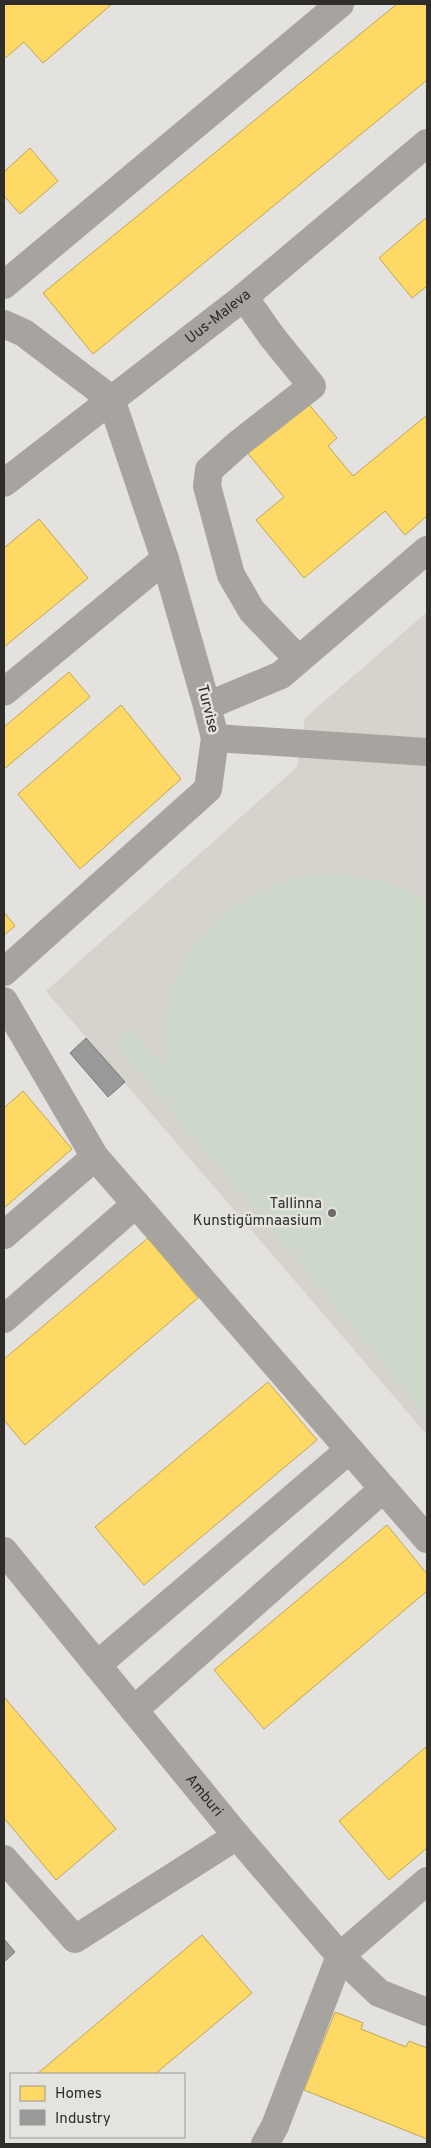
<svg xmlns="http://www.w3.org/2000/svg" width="431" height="2148" font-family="Overpass,sans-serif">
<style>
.built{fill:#d6d3cc}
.green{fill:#cdd8cb}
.homes{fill:#ffd966;stroke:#c0a554}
.industry{fill:#999;stroke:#797978}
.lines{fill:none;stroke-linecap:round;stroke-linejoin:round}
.minor{stroke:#a7a39f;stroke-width:28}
.poi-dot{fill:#6d6c69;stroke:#e5e3dd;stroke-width:2}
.labels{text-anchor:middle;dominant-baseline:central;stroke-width:5;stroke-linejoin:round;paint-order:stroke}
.street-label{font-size:15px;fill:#2e2d2a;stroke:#e5e3dd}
.poi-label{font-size:15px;fill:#2e2d2a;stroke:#e5e3dd;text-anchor:end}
</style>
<rect width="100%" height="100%" fill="#e3e2df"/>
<path class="built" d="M 427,612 L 427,1435 L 46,991 L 297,767 L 305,718 Z"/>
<path class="green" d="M 310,874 C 350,873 394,878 427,902 L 427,1415 L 114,1043 L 132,1029 L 167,1069 C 166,1054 163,1039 165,1023 C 170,969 206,921 252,894 C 270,884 291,879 310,874 Z"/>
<g class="homes">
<path d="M 4,4 L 112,4 L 43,63 L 24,42 L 4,59 Z"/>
<path d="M 397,4 L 427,4 L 427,80 L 93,354 L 43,293 Z"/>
<path d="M 30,148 L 58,181 L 20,214 L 4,196 L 4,172 Z"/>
<path d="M 427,217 L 427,286 L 412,298 L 379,258 Z"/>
<path d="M 306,401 L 337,438 L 328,446 L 353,476 L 427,415 L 427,516 L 405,535 L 385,511 L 304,578 L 256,520 L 284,497 L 246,451 Z"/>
<path d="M 39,519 L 88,578 L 4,647 L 4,548 Z"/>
<path d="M 69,672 L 90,697 L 4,769 L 4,727 Z"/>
<path d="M 121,705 L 181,779 L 80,869 L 18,794 Z"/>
<path d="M 4,912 L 15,926 L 4,935 Z"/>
<path d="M 23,1091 L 72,1149 L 4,1208 L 4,1108 Z"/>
<path d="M 148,1238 L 198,1298 L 25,1445 L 4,1420 L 4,1359 Z"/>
<path d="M 268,1382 L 317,1440 L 144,1585 L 95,1527 Z"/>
<path d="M 387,1525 L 427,1574 L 427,1591 L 264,1729 L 214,1670 Z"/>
<path d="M 4,1697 L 116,1829 L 56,1880 L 4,1818 Z"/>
<path d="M 427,1746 L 427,1848 L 389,1880 L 339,1821 Z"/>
<path d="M 202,1935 L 252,1993 L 155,2074 L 37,2074 Z"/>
<path d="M 335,2012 L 363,2023 L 361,2029 L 406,2047 L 409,2041 L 427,2048 L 427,2139 L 304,2090 Z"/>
</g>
<g class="industry">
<path d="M 86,1038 L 125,1082 L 108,1097 L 70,1053 Z"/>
<path d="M 4,1939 L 15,1952 L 4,1962 Z"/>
</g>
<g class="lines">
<g class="minor">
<path d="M 4,285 L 340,4"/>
<path d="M 244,297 L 273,338 L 312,386 L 238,444 L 209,470 L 207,486 L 231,575 L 252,611 L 298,659"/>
<path d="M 4,324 L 24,333 L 111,399"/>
<path id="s1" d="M 4,483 L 244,297 L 427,143"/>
<path d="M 4,692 L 165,559"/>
<path d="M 207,706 L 281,675 L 427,550"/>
<path d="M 215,738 L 427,752"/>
<path d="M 4,972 L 208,789 L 215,738 L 207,706 L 165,559 L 111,399"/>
<path d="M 4,1001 L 95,1157 L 427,1539"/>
<path d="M 4,1235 L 95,1157"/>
<path d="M 4,1319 L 136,1204"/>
<path id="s2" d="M 4,1551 L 237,1836 L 340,1956 L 379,1993 L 427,2012"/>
<path d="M 97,1665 L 349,1450"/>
<path d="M 134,1710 L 383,1489"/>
<path d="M 4,1859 L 75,1939 L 237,1836"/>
<path d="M 265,2144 L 275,2126 L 340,1956 L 427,1881"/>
</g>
</g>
<circle class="poi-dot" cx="332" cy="1213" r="5"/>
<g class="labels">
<g class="street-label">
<text stroke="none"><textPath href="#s1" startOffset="271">Uus-Maleva</textPath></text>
<text transform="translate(207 709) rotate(76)">Turvise</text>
<text stroke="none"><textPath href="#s2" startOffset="316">Amburi</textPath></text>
</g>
<g class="poi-label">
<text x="322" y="1204">Tallinna<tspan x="322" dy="17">Kunstigümnaasium</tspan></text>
</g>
</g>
<rect width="431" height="2148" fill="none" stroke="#2e2d2a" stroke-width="10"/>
<rect x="10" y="2073" width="175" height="65" fill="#e5e3dd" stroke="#9c9a95"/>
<rect x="20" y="2086" width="25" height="15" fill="#ffd966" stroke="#9c9a95"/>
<text x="55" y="2098" font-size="15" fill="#2e2d2a">Homes</text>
<rect x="20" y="2110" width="25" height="15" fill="#999999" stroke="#9c9a95"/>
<text x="55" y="2123" font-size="15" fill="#2e2d2a">Industry</text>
</svg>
